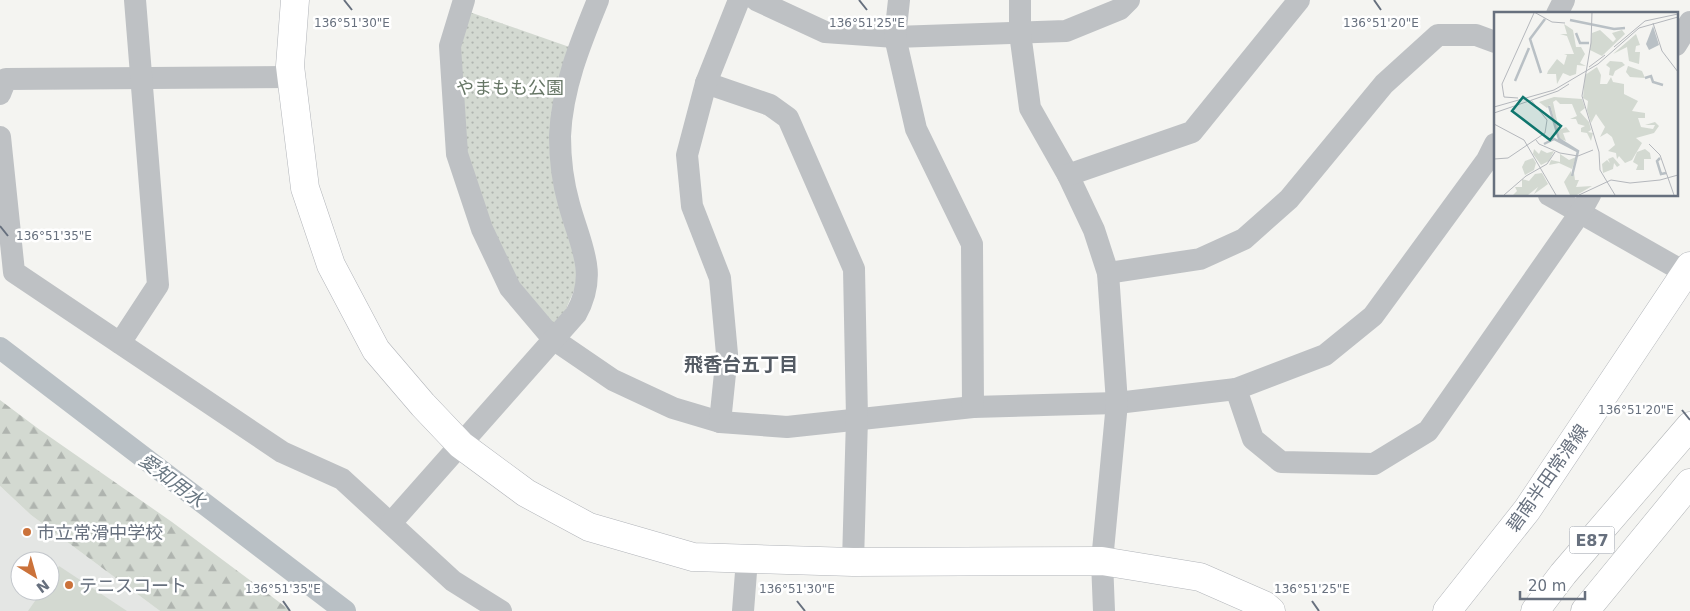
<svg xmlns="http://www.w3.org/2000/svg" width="1690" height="611" font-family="'DejaVu Sans','Noto Sans JP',sans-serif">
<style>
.built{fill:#e4e6e4;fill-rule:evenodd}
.forest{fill:url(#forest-firs)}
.park{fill:url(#park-dots)}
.pitch{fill:#d3d9d1}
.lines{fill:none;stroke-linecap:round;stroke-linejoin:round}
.canal{stroke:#b9c0c5;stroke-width:22}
.secondary-casing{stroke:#b1b4b9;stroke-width:29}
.highway-casing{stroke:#b1b4b7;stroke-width:29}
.street{stroke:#bec1c4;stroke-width:22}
.secondary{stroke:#fff;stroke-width:28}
.highway{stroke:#fff;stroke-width:28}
.ticks{fill:none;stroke:#67707e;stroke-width:2}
.poi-dot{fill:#cb723a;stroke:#fff;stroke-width:2}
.labels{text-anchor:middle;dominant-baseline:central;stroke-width:5;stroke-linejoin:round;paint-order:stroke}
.shield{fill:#fff;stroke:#959ba5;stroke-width:1}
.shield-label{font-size:16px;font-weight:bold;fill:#67707e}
.park-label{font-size:18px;fill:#667665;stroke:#fff}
.street-label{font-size:18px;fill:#67707e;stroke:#fff}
.poi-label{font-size:18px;fill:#67707e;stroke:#fff;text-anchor:start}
.neighbourhood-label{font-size:19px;font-weight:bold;fill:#545b64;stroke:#fff}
.water-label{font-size:19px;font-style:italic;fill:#697782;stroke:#fff}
.inset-river{fill:none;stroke:#b9c0c5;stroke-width:2.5}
.inset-road{fill:none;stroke:#b4b7bc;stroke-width:1}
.view{fill:#0f766e;fill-opacity:0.15;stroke:#0f766e;stroke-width:2.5}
.inset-edge{fill:none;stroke:#67707e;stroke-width:2.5}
.ticks-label{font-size:12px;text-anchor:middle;fill:#67707e;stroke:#fff;stroke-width:5;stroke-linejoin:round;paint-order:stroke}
</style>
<defs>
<pattern id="forest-firs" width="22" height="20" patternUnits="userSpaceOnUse" patternTransform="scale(1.25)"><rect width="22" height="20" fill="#d3d9d1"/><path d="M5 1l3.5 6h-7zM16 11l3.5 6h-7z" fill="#afb4af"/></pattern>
<pattern id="park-dots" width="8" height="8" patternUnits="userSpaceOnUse" patternTransform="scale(1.25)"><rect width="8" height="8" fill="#d3d9d1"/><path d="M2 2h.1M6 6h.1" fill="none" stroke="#afb4af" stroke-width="1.8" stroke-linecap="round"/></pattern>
</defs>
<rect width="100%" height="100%" fill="#f4f4f1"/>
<path class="built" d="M 0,486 L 31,515 L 160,611 L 0,611 ZM 20,561 L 50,561 L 50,591 L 20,591 Z"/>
<path class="forest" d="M 0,400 L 40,430 L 172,522 L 291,611 L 160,611 L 31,515 L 0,486 Z"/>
<path class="park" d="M 461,9 L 578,50 L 563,110 L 586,263 L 553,339 L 510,288 L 457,154 Z"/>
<path class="pitch" d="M 59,566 L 127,611 L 28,611 L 42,591 L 50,591 L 50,579 Z"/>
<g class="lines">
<path class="canal" d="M 0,348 L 345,611"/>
<defs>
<g id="secondary">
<path d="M 295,0 L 290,66 L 305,188 L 331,265 L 376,350 L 423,405 L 461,445 L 526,493 L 589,527 L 693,557 L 853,562 L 1102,561 L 1200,577 L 1264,605 L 1271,611"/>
<path d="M 1447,611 L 1527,510 L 1690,266"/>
</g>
<g id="highway">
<path d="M 1535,611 L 1563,574 L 1690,426"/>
<path d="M 1585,611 L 1690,483"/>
</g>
</defs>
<use href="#secondary" class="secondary-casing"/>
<use href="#highway" class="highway-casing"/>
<g class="street">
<path d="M 464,0 L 450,46 L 457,154 L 482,229 L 510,288 L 553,339 L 613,380 L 673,408 L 720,422 L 787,427 L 973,407 L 1117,403 L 1236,389 L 1325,355 L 1373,316 L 1487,160 L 1495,144"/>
<path d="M 756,0 L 825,32 L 895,37 L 1066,31 L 1120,9 L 1129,0"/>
<path d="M 899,0 L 895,37 L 916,129 L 972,244 L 973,407"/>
<path d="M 1020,0 L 1020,33 L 1030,108 L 1068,175 L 1094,230 L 1108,273 L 1117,403 L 1102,561 L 1104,611"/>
<path d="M 1557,14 L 1564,0"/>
<path d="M 1676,45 L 1690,22"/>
<path d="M 706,83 L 770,105 L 788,118 L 854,269 L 857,418 L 853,562"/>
<path d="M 0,94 L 6,79 L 291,77"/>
<path d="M 0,137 L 14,272 L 282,452 L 342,479 L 453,581 L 501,611"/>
<path d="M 1068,175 L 1192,132 L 1299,0"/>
<path d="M 1549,195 L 1686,273"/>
<path d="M 1108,273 L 1200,259 L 1244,239 L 1289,199 L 1384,84 L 1438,35 L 1476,35 L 1495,42"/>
<path d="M 120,343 L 158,285 L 135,0"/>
<path d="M 1236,389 L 1253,439 L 1281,462 L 1374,464 L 1428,431 L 1580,213 L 1590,195"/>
<path d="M 720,422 L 727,354 L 720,278 L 692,206 L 687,155 L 706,83 L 739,0"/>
<path d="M 391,523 L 576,314 C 599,273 580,245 569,204 C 563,183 560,158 560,136 C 562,88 580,44 598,0"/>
<path d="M 743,611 L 747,559"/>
</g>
<use href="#secondary" class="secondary"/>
<use href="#highway" class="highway"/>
</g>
<path class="ticks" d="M 344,0 L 352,10M 859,0 L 867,10M 1374,0 L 1381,10M 0,226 L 8,236M 1682,410 L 1690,420M 283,601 L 290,611M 797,601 L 805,611M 1312,601 L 1319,611"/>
<g class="poi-dot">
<circle cx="27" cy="532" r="5"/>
<circle cx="69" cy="585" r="5"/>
</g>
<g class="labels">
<rect class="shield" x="1569.5" y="526.5" width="45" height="27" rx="4"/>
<g class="shield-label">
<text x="1592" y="540">E87</text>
</g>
<g class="park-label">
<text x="510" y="87">やまもも公園</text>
</g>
<g class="street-label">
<text transform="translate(1547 478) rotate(-55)">碧南半田常滑線</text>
</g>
<g class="poi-label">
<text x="37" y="532">市立常滑中学校</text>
<text x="79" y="585">テニスコート</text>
</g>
<g class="neighbourhood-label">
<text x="741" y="364">飛香台五丁目</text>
</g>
<g class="water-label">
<text transform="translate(172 480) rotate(37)">愛知用水</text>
</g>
</g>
<g transform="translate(1494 12)">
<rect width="184" height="184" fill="#f4f4f1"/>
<path d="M 70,12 L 79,18 L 82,35 L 87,35 L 91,42 L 86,51 L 92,54 L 83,53 L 82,62 L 76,64 L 69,61 L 63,72 L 62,62 L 53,62 L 54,59 L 63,47 L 70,53 L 73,43 L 70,42 L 80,42 L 73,24 L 66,22 L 73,22 ZM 106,18 L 119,30 L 122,27 L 118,21 L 128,18 L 131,22 L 108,44 L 96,38 L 98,21 ZM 142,22 L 146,33 L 142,34 L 141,40 L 146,40 L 145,52 L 135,49 L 133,35 L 119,42 ZM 116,49 L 128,50 L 131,53 L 121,59 L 119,64 L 115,63 L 116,56 L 112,53 ZM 134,54 L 148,59 L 151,66 L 136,65 L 132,60 ZM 103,55 L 107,63 L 106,72 L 113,72 L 117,65 L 119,70 L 130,72 L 130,82 L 144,89 L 138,99 L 151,101 L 151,106 L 144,106 L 147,115 L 159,117 L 161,113 L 151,113 L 161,110 L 165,114 L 160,121 L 142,126 L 148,131 L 138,148 L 131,151 L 125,144 L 123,147 L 122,141 L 114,139 L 121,133 L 118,125 L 113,121 L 106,125 L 111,115 L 102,102 L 97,111 L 93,98 L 94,89 L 89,86 L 91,63 ZM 60,85 L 88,87 L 91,96 L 86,100 L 95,110 L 97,118 L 94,120 L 99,121 L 97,129 L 93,121 L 87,120 L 87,116 L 91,114 L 84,112 L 82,107 L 76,107 L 83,104 L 78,92 L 66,92 L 62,88 L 59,90 L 65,118 L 72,115 L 76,120 L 69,121 L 72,129 L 66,127 L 56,93 L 53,96 L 45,90 ZM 40,137 L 45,142 L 47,138 L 53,141 L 60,139 L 55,149 L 47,153 L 39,142 ZM 151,137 L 156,141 L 157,147 L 150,147 L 150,158 L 142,158 L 144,153 L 139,150 L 143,140 ZM 66,142 L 75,148 L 82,145 L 78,157 L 65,151 L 55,153 L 57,148 L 66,150 ZM 119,145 L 126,153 L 123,155 L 120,151 L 119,157 L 109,161 L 108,152 L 113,148 L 116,151 L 114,147 ZM 39,146 L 42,151 L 40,158 L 31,163 L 28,155 L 31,149 ZM 77,159 L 77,164 L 80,161 L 81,168 L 85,168 L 82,175 L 98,174 L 83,183 L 76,183 L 70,170 ZM 48,161 L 54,172 L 50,175 L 40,182 L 44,175 L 34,183 L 19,183 L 23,179 L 21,175 L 28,175 L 28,167 L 35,169 L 41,162 Z" fill="#d3d9d1"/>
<path d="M 159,14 L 165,33 L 155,38 L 152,32 Z" fill="#b9c0c5"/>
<path class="inset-river" d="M 76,8 L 120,17 L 131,16M 82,21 L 86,31 L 95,31M 47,61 L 36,27 L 51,7M 151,66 L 157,64 L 159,70 L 169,73M 21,69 L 35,36M 55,94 L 65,127 L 84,139 L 78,164M 50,132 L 60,127 L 83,139M 166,146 L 163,149 L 167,162 L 172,161"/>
<path class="inset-road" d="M 40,0 L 58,10 L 71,11M 98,0 L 97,31 L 88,84 L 105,140 L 106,158 L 121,183M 159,11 L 168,39 L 184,60M 120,35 L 151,9 L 184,2M 95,55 L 111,43M 24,86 L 10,85 L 8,72 L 40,1M 0,95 L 60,78 L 104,52 L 145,16 L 184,5M 0,101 L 64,79 L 75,72M 0,112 L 30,128 L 62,183M 42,128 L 45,132 L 66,141 L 84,144 L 99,138M 155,132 L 166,143 L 180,183M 0,147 L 14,146 L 51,121 L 53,108 L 37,88M 10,183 L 32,164 L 53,152 L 61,140M 85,183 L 117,168 L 136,171 L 166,168 L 184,163"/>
<path class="view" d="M 29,85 L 67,114 L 56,128 L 18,99 Z"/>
<rect width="184" height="184" class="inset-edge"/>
</g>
<g class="ticks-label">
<text x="1381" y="27">136°51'20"E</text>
<text x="352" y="27">136°51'30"E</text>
<text x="867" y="27">136°51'25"E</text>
<text x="54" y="240">136°51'35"E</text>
<text x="1636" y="414">136°51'20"E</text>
<text x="283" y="593">136°51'35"E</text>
<text x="797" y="593">136°51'30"E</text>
<text x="1312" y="593">136°51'25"E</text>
</g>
<g transform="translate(35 576) rotate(143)"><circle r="24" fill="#ffffff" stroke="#c2c6cb"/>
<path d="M0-4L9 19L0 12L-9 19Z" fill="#cb723a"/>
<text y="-8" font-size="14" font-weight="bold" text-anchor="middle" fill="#67707e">N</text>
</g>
<path d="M1520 591v8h65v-8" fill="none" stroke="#67707e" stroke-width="2.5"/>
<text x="1528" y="591" font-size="15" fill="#67707e" stroke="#ffffff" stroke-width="4" paint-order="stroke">20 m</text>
</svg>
